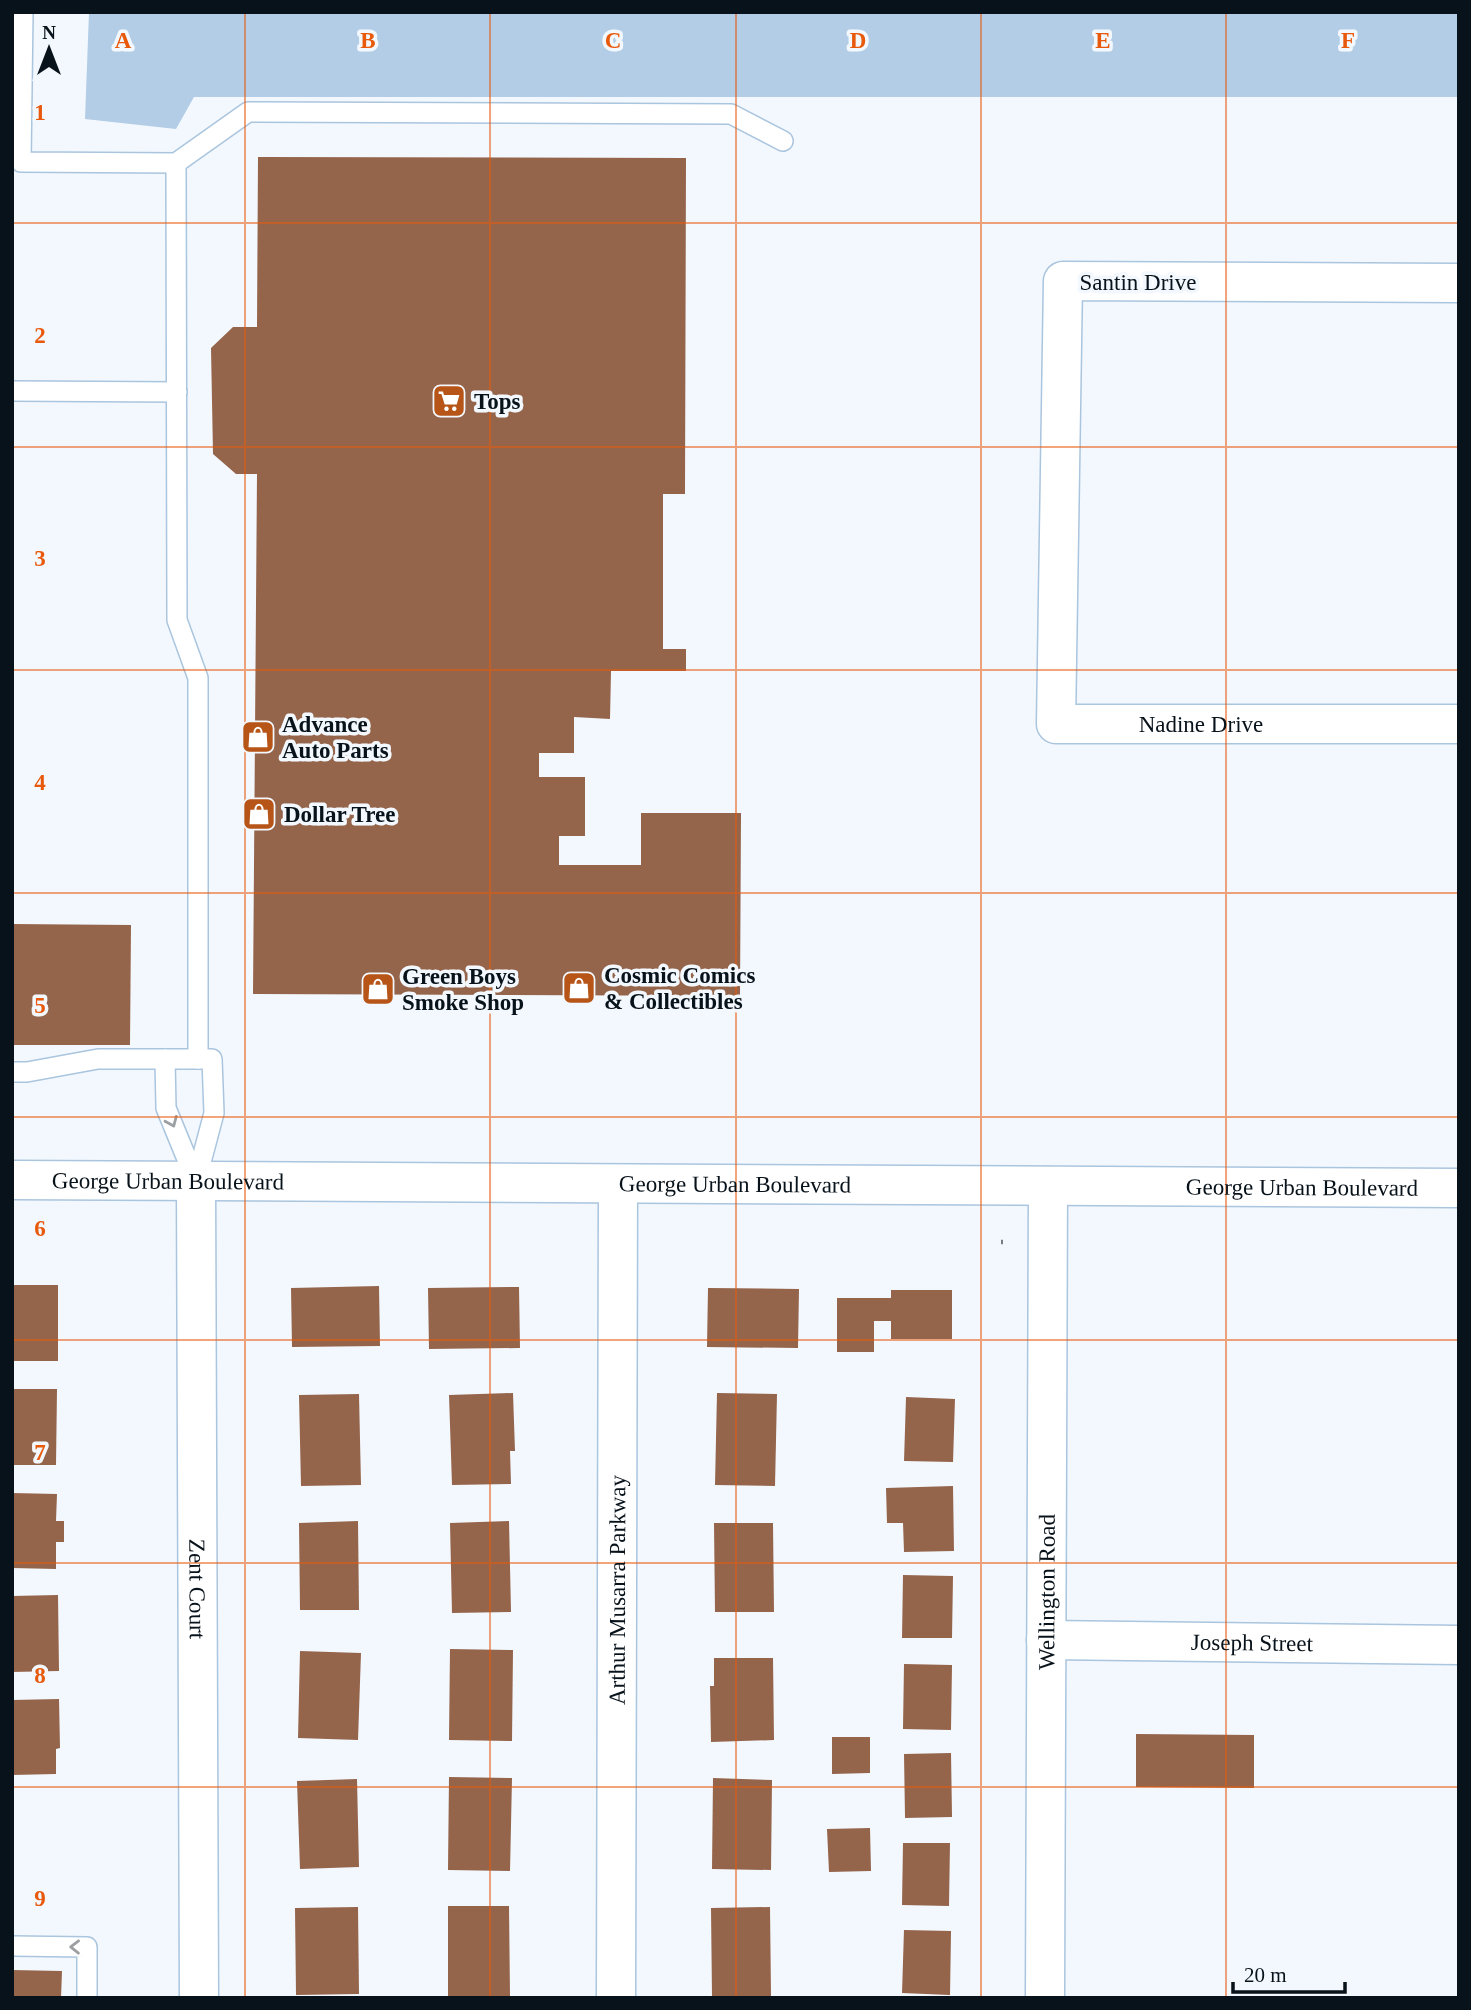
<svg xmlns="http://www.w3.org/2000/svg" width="1471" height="2010" font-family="Georgia,serif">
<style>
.green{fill:#b2cde5}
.building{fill:#94644b}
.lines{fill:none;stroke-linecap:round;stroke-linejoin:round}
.service-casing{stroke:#aac5de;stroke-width:22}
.minor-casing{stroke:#aac5de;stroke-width:41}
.tertiary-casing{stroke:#aac5de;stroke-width:41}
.path{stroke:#777f86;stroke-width:4.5;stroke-dasharray:2 5;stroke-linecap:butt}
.service{stroke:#fff;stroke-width:19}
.minor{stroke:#fff;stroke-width:38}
.tertiary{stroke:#fff;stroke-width:38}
.oneway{stroke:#9ca0a3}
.grid{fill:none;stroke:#e8590c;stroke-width:2;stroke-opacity:0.55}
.labels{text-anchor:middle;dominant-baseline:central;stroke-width:7;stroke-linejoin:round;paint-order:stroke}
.street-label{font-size:23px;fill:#08121a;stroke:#f3f8fe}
.poi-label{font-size:23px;font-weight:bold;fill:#08121a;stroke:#f3f8fe;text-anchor:start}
.grid-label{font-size:23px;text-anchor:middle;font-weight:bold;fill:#e8590c;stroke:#f3f8fe;stroke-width:7;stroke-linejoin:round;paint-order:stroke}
</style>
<rect width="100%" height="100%" fill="#f3f8fe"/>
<path class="green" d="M 89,12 L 1459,12 L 1459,97 L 194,97 L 176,129 L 85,119 Z"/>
<g class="building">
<path d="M 258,157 L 686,158 L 685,494 L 663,494 L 663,649 L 686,649 L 686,671 L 611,671 L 610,719 L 574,717 L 574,753 L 539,753 L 539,777 L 585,777 L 585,836 L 559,836 L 559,865 L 641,865 L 641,813 L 741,813 L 740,996 L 253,994 L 257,474 L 236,474 L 213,454 L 211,348 L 233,327 L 257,327 Z"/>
<path d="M 12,924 L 131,925 L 130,1045 L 12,1045 Z"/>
<rect x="12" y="1285" width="46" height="76"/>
<path d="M 379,1286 L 380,1346 L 292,1347 L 291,1288 Z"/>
<path d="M 519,1287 L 520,1348 L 429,1349 L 428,1288 Z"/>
<path d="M 708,1288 L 799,1289 L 798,1348 L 707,1347 Z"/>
<path d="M 891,1290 L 952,1290 L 952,1339 L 891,1339 L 891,1321 L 874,1321 L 874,1352 L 837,1352 L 837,1298 L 891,1298 Z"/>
<path d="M 12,1389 L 57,1389 L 56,1465 L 12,1465 Z"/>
<path d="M 513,1393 L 515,1451 L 510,1451 L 511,1484 L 452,1485 L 449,1395 Z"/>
<path d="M 717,1393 L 777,1394 L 775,1486 L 715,1485 Z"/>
<path d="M 359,1394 L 361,1485 L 301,1486 L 299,1395 Z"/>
<path d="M 906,1397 L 955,1399 L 953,1462 L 904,1461 Z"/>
<path d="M 953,1486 L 954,1551 L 904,1552 L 903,1523 L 887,1523 L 886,1488 Z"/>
<path d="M 12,1493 L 57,1494 L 56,1521 L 64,1521 L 64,1542 L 56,1542 L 56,1569 L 12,1568 Z"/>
<path d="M 358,1521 L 359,1610 L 300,1610 L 299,1523 Z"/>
<path d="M 509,1521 L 511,1612 L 452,1613 L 450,1523 Z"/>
<path d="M 714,1523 L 773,1523 L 774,1612 L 715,1612 Z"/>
<path d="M 903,1575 L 953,1576 L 952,1638 L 902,1638 Z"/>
<path d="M 58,1595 L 59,1671 L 12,1672 L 12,1596 Z"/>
<path d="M 450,1649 L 513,1650 L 512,1741 L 449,1740 Z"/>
<path d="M 300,1651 L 361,1653 L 358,1740 L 298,1738 Z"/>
<path d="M 714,1658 L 773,1658 L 774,1740 L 711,1742 L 710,1686 L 714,1686 Z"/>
<path d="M 904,1664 L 952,1665 L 951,1730 L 903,1729 Z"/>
<path d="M 59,1699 L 60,1748 L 56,1749 L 56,1774 L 12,1775 L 12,1700 Z"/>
<path d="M 1136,1734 L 1254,1735 L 1254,1788 L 1136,1787 Z"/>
<path d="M 832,1737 L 870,1737 L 870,1773 L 832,1774 Z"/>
<path d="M 951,1753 L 952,1817 L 905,1818 L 904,1754 Z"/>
<path d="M 449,1777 L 512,1778 L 510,1871 L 448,1870 Z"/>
<path d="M 713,1778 L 772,1780 L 771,1870 L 712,1869 Z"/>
<path d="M 357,1779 L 359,1867 L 300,1869 L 297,1781 Z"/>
<path d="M 870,1828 L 871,1871 L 829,1872 L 827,1829 Z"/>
<path d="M 903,1843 L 950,1843 L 949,1906 L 902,1905 Z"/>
<path d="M 448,1906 L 509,1906 L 510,1996 L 448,1996 Z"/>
<path d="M 358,1907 L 359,1994 L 296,1995 L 295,1908 Z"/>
<path d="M 770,1907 L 771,1996 L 712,1997 L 711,1908 Z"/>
<path d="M 904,1930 L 951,1931 L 950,1995 L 902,1993 Z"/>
<path d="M 12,1970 L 62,1971 L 61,1998 L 12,1998 Z"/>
</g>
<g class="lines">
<defs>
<g id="service">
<path d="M 23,12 L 21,162 L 176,163 L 248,112 L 731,114 L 783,141"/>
<path d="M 176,163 L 177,620 L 198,678 L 198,1059"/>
<path d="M 12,391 L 177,392"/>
<path d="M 165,1059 L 166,1108 L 196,1181"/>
<path d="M 12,1072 L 27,1072 L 98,1059 L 212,1059 L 214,1113 L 196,1181"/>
<path d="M 12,1946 L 87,1947 L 87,1998"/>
</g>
<g id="minor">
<path id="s1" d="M 1459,283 L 1063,281 L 1056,724 L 1459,724"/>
<path id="s2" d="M 196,1181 L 199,1998"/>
<path id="s3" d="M 1046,1640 L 1459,1645"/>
<path id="s4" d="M 616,1998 L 618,1184"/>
<path id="s5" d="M 1045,1998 L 1048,1186"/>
</g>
<g id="tertiary">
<path id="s6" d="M 12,1180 L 1459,1188"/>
</g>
</defs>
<use href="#service" class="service-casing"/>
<use href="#minor" class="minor-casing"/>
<use href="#tertiary" class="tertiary-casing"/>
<path class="path" d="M 1001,1242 L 1006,1242"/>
<use href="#service" class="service"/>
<use href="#minor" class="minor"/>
<use href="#tertiary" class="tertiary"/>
</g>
<defs><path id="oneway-chevron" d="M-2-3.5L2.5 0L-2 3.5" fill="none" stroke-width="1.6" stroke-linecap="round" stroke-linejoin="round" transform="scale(1.75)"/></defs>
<g class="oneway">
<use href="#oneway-chevron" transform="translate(172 1122) rotate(67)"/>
<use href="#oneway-chevron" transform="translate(75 1947) rotate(-179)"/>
</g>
<path class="grid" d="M 245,12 L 245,1998M 490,12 L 490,1998M 736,12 L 736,1998M 981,12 L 981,1998M 1226,12 L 1226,1998M 12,223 L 1459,223M 12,447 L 1459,447M 12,670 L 1459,670M 12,893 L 1459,893M 12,1117 L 1459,1117M 12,1340 L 1459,1340M 12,1563 L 1459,1563M 12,1787 L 1459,1787"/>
<defs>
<symbol id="supermarket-square" viewBox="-11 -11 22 22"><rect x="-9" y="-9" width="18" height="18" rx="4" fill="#b65517" stroke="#f3f8fe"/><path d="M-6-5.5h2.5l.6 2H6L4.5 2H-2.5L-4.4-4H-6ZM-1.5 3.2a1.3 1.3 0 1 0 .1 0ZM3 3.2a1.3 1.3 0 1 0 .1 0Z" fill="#fff"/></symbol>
<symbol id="shop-square" viewBox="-11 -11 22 22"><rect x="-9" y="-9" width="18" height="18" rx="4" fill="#b65517" stroke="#f3f8fe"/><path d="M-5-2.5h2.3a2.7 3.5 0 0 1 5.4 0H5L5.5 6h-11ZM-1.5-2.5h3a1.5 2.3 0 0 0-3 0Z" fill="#fff"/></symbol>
</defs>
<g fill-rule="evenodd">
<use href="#supermarket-square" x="430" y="382" width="38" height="38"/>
<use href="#shop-square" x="239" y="718" width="38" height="38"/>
<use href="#shop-square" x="240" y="795" width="38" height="38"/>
<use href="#shop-square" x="560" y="969" width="38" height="38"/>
<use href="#shop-square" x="359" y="970" width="38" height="38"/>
</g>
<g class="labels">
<g class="street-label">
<text x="1138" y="282">Santin Drive</text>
<text stroke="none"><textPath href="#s1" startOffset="984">Nadine Drive</textPath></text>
<text stroke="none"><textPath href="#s6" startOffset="156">George Urban Boulevard</textPath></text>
<text stroke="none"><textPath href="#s6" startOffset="723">George Urban Boulevard</textPath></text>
<text stroke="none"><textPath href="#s6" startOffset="1290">George Urban Boulevard</textPath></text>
<text stroke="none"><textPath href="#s2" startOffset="408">Zent Court</textPath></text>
<text stroke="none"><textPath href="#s4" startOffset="408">Arthur Musarra Parkway</textPath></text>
<text stroke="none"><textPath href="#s5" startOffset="406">Wellington Road</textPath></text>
<text stroke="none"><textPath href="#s3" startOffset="206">Joseph Street</textPath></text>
</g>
<g class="poi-label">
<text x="474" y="401">Tops</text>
<text x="282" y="724">Advance<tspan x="282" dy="26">Auto Parts</tspan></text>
<text x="284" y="814">Dollar Tree</text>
<text x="604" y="975">Cosmic Comics<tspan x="604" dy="26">&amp; Collectibles</tspan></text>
<text x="402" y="976">Green Boys<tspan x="402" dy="26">Smoke Shop</tspan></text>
</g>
</g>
<g class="grid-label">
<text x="123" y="48">A</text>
<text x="368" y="48">B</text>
<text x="613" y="48">C</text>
<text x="858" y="48">D</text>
<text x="1103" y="48">E</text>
<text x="1348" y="48">F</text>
<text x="40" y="120">1</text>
<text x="40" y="343">2</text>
<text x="40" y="566">3</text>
<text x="40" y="790">4</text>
<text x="40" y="1013">5</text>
<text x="40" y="1236">6</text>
<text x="40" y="1460">7</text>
<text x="40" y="1683">8</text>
<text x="40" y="1906">9</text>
</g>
<rect width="1471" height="2010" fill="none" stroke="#08121a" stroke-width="28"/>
<g transform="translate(49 49)" stroke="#f3f8fe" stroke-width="5" paint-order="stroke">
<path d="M0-5L12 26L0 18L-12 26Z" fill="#08121a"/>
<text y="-10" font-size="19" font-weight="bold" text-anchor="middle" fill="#08121a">N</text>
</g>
<path d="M1233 1982v10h112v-10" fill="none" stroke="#08121a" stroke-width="3.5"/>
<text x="1244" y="1982" font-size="21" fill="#08121a" stroke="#f3f8fe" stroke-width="5" paint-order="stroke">20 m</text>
</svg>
